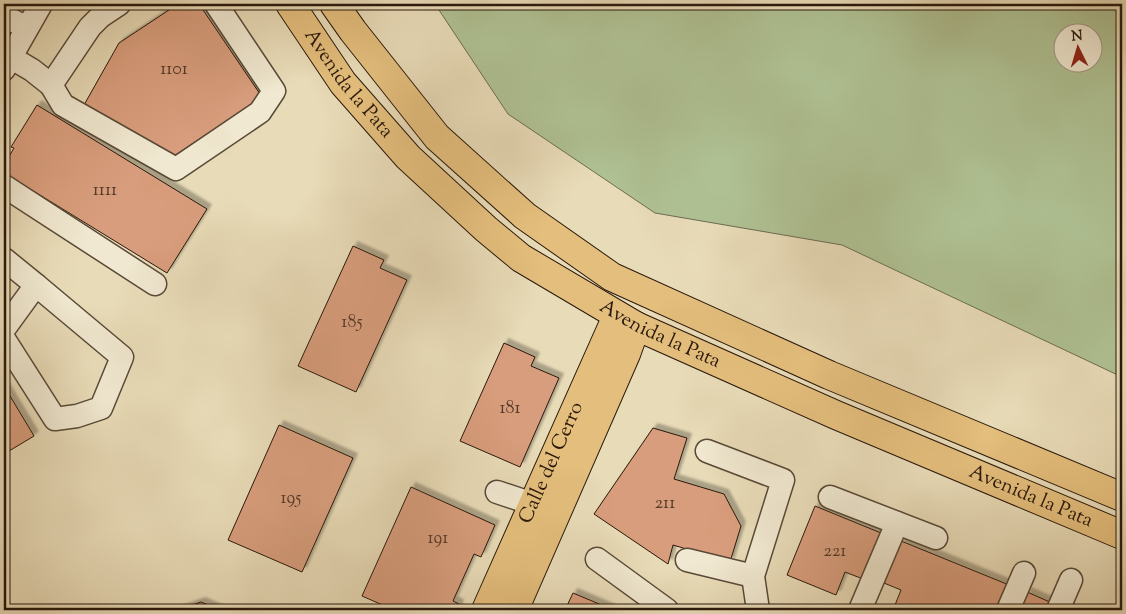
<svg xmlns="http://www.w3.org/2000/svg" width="1126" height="614" font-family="'Sorts Mill Goudy',serif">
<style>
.green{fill:#afc193;stroke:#6c6c50;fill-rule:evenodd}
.building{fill:#d89d7c;stroke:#29180c;filter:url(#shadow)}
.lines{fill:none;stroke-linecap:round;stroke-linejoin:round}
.minor-casing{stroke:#594937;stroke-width:25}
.major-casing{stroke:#29180c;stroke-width:30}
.minor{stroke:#f0e8d0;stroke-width:22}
.major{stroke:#e4be7c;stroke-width:28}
.labels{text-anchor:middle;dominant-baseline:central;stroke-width:4;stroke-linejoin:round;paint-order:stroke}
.number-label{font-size:18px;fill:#553928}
.street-label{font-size:20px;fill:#29180c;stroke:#f0e8d0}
</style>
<defs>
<filter id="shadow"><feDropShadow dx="4.5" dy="-4.5" stdDeviation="1" flood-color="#0004"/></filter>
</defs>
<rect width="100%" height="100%" fill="#e8dbb7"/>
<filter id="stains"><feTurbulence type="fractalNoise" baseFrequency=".004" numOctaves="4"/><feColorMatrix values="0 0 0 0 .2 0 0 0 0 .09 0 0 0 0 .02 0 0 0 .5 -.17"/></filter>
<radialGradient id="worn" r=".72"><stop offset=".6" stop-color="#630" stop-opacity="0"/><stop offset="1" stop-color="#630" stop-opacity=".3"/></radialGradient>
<path class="green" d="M 435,4 L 1122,4 L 1122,377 L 842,245 L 655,213 L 508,114 ZM 1064,32 L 1094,32 L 1094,62 L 1064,62 Z"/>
<g class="building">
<path d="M 178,4 L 199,4 L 262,97 L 174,156 L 84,105 L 119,43 Z"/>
<path d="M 37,105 L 207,209 L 167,273 L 4,173 L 4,165 L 14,148 L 11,147 Z"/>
<path d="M 353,246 L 384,260 L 380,268 L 407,280 L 356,392 L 298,366 Z"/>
<path d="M 504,343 L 535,357 L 531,366 L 559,378 L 520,467 L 460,441 Z"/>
<path d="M 4,386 L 34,436 L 4,454 Z"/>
<path d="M 279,425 L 353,458 L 302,572 L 228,540 Z"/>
<path d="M 653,428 L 687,438 L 674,479 L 724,494 L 741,526 L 730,562 L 673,545 L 668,564 L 594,514 Z"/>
<path d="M 411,487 L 495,525 L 481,557 L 474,554 L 453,601 L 459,604 L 457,610 L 394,610 L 362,596 Z"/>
<path d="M 815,506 L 881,533 L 863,579 L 845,572 L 836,595 L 787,575 Z"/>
<path d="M 901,541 L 1009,585 L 999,610 L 893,610 L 901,590 L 884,583 Z"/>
<path d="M 1027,592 L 1052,603 L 1049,610 L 1020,610 Z"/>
<path d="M 573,593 L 611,609 L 611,610 L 565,610 Z"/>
<path d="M 201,602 L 220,610 L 178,610 Z"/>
</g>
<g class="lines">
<defs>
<g id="minor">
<path d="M 4,16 L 27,28"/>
<path d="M 10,57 L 32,70 L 51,85 L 63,105 L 176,169 L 260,112 L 274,91 L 216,4"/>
<path d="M 4,69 L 41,4"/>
<path d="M 51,85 L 90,27 L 101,16 L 119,4"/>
<path d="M 4,186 L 155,284"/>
<path d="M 4,259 L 36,285 L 4,329"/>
<path d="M 4,339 L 55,419 L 77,416 L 101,408 L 122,357 L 36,285"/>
<path d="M 707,451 L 783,480 L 753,576 L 758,610"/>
<path d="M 497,492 L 533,504"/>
<path d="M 830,497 L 936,538"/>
<path d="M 597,559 L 667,610"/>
<path d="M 687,560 L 753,576"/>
<path d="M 860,610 L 897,523"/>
<path d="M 1008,610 L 1024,573"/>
<path d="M 1058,610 L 1071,580"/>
</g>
<g id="major">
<path id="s1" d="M 290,4 L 343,83 L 408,157 L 486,229 L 521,258 L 636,326 L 836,415 L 1122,535"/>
<path d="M 334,4 L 353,31 L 437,137 L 525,216 L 612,277 L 829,375 L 1122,497"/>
<path id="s2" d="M 486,610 L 617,316"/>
<path d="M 514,610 L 626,354 L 636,326"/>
</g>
</defs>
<use href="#minor" class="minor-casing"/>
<use href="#major" class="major-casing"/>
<use href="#minor" class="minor"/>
<use href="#major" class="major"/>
</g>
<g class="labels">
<g class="number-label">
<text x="174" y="70">1101</text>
<text x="105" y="191">1111</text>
<text x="352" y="323">185</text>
<text x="510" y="409">181</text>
<text x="291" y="499">195</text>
<text x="665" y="504">211</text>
<text x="438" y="539">191</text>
<text x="835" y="552">221</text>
</g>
<g class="street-label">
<text stroke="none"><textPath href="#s1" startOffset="99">Avenida la Pata</textPath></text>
<text stroke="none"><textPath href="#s1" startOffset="504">Avenida la Pata</textPath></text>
<text stroke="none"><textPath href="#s2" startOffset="161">Calle del Cerro</textPath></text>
<text stroke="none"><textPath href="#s1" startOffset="909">Avenida la Pata</textPath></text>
</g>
</g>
<rect width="1126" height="614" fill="none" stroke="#e8dbb7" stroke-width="20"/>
<rect x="5" y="5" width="1116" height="604" fill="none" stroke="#29180c" stroke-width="2.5"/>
<rect x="10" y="10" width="1106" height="594" fill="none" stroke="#29180c"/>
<g transform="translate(1078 48) rotate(355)"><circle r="24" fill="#f0e8d0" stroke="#a09582"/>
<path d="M0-4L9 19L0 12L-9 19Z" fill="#8f2418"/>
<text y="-8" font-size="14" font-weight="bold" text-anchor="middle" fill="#29180c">N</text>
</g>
<rect width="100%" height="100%" filter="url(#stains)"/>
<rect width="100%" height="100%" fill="url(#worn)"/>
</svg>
